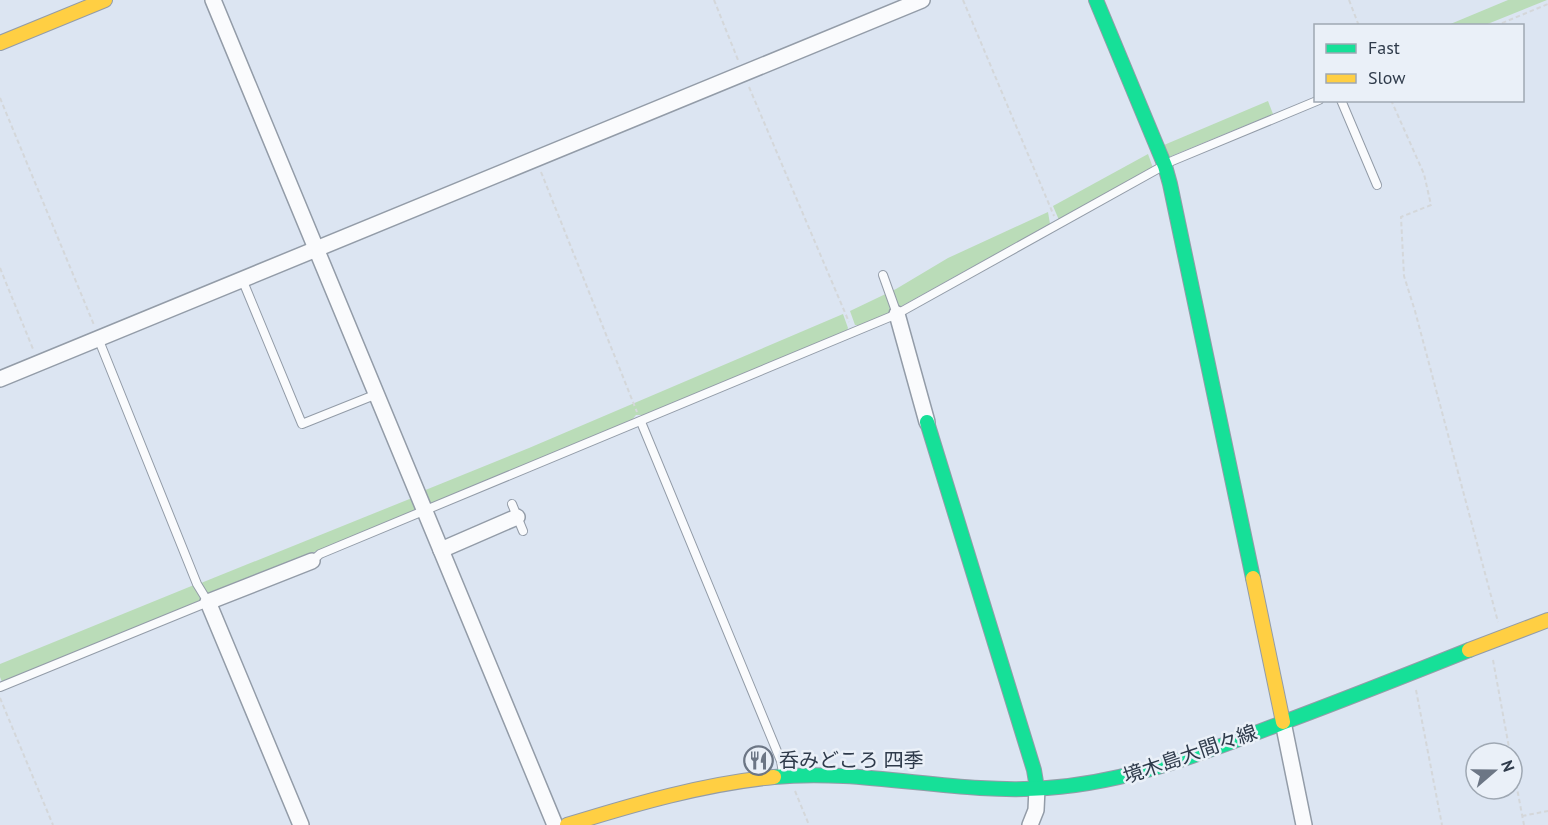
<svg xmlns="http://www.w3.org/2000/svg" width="1548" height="825" font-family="'PT Sans','Noto Sans JP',sans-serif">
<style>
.green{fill:#badcb8}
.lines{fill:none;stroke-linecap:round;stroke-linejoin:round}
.lane-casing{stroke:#939ca8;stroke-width:10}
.street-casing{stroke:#939ca8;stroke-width:18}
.fast-casing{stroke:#939ca8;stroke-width:16}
.slow-casing{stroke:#939ca8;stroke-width:16}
.path{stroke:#d4d7da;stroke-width:2;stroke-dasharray:4.5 3;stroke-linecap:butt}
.lane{stroke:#fafbfd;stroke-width:8}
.street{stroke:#fafbfd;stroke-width:15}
.fast{stroke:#16e098;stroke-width:14}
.slow{stroke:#ffcf43;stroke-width:14}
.labels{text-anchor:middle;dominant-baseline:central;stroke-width:5;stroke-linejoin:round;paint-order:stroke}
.street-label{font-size:20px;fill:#2f3b4b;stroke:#eaf0f8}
.poi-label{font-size:20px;fill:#2f3b4b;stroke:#eaf0f8;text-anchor:start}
</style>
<rect width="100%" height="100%" fill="#dce5f2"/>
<g class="green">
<path d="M 1508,0 L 1547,0 L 1485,25 L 1448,25 Z"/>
<path d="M 1268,101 L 1273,114 L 1169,157 L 1164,145 Z"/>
<path d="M 1148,154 L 1153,168 L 1059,220 L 1053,206 Z"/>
<path d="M 1048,212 L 1050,224 L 889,313 L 860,325 L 855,325 L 850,311 L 896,289 L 948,258 Z"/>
<path d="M 843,314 L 848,328 L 846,332 L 646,415 L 636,415 L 631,421 L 430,505 L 423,491 L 529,448 Z"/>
<path d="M 412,498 L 417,510 L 209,595 L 201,583 Z"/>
<path d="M 194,585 L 203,600 L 2,682 L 0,677 L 0,664 Z"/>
</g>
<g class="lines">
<defs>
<g id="lane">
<path d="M 1341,100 L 1377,185"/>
<path d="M 883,275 L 897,314"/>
<path d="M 242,279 L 302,424 L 377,394"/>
<path d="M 641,422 L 781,761 L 783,773"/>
<path d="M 512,504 L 523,531"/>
<path d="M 312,561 L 320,554 L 897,314 L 1172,161 L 1319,100"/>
<path d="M 0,687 L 208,602 L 197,584 L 98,338"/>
</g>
<g id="street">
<path d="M 213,0 L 555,825"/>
<path d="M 897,314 L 927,422"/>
<path d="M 0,379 L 922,0"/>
<path d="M 441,550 L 517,517"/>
<path d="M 1283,722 L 1304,825"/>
<path d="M 301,825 L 208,602 L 312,561"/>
<path d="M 1030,825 L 1036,810 L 1037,788"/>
</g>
<g id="fast">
<path d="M 1096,0 L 1165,166 L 1170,184 L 1253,578"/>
<path d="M 927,422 L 1034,770 L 1037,788"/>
<path d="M 774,777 C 865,768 955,795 1047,788 C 1131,782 1209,751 1287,721 C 1348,698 1409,674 1469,650"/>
</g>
<g id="slow">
<path d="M 0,43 L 105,0"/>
<path d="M 1253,578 L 1283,722"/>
<path d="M 1469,650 L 1548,620"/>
<path d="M 567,825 C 635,804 703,784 774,777"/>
</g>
</defs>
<use href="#lane" class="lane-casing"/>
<use href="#street" class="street-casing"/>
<use href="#fast" class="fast-casing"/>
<use href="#slow" class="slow-casing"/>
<g class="path">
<path d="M 714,0 L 738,60"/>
<path d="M 963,0 L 1054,216"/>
<path d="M 1349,0 L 1359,26"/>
<path d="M 1495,26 L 1548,4"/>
<path d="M 749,87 L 849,322"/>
<path d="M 0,98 L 94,325"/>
<path d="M 1391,100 L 1424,174 L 1431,205 L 1401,217 L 1404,276 L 1415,311 L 1498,622"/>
<path d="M 541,172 L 637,412"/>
<path d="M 0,268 L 33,349"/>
<path d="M 1493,660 L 1510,753"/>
<path d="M 1416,690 L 1442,825"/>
<path d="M 0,698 L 53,825"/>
<path d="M 1512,762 L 1524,825"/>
<path d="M 795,791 L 809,825"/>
<path d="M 1522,816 L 1548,811"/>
</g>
<use href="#lane" class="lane"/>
<use href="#street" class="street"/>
<use href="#fast" class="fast"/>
<use href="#slow" class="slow"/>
</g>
<defs>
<symbol id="restaurant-ring" viewBox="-11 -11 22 22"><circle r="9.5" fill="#eaf0f8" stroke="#6c7685" stroke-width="1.5"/><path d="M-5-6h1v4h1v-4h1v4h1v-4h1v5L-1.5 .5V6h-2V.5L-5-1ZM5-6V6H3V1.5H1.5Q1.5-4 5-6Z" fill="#6c7685"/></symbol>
</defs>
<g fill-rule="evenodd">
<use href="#restaurant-ring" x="742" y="744" width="33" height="33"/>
</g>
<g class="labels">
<g class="street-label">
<text transform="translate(1190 754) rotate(-19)">境木島大間々線</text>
</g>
<g class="poi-label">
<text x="779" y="760">呑みどころ 四季</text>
</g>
</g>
<rect x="1314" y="24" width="210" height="78" fill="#eaf0f8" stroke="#9fa8b3" stroke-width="1.5"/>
<rect x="1326" y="44" width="30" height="9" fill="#16e098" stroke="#9fa8b3" stroke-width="1.5"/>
<text x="1368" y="54" font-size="18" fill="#2f3b4b">Fast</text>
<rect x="1326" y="74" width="30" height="9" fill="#ffcf43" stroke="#9fa8b3" stroke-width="1.5"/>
<text x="1368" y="84" font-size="18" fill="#2f3b4b">Slow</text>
<g transform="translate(1494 771) rotate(70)"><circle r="28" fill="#eaf0f8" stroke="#9fa8b3" stroke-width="1.5"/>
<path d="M0-4.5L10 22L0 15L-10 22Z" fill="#6c7685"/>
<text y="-9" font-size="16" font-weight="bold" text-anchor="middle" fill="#2f3b4b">N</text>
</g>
</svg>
